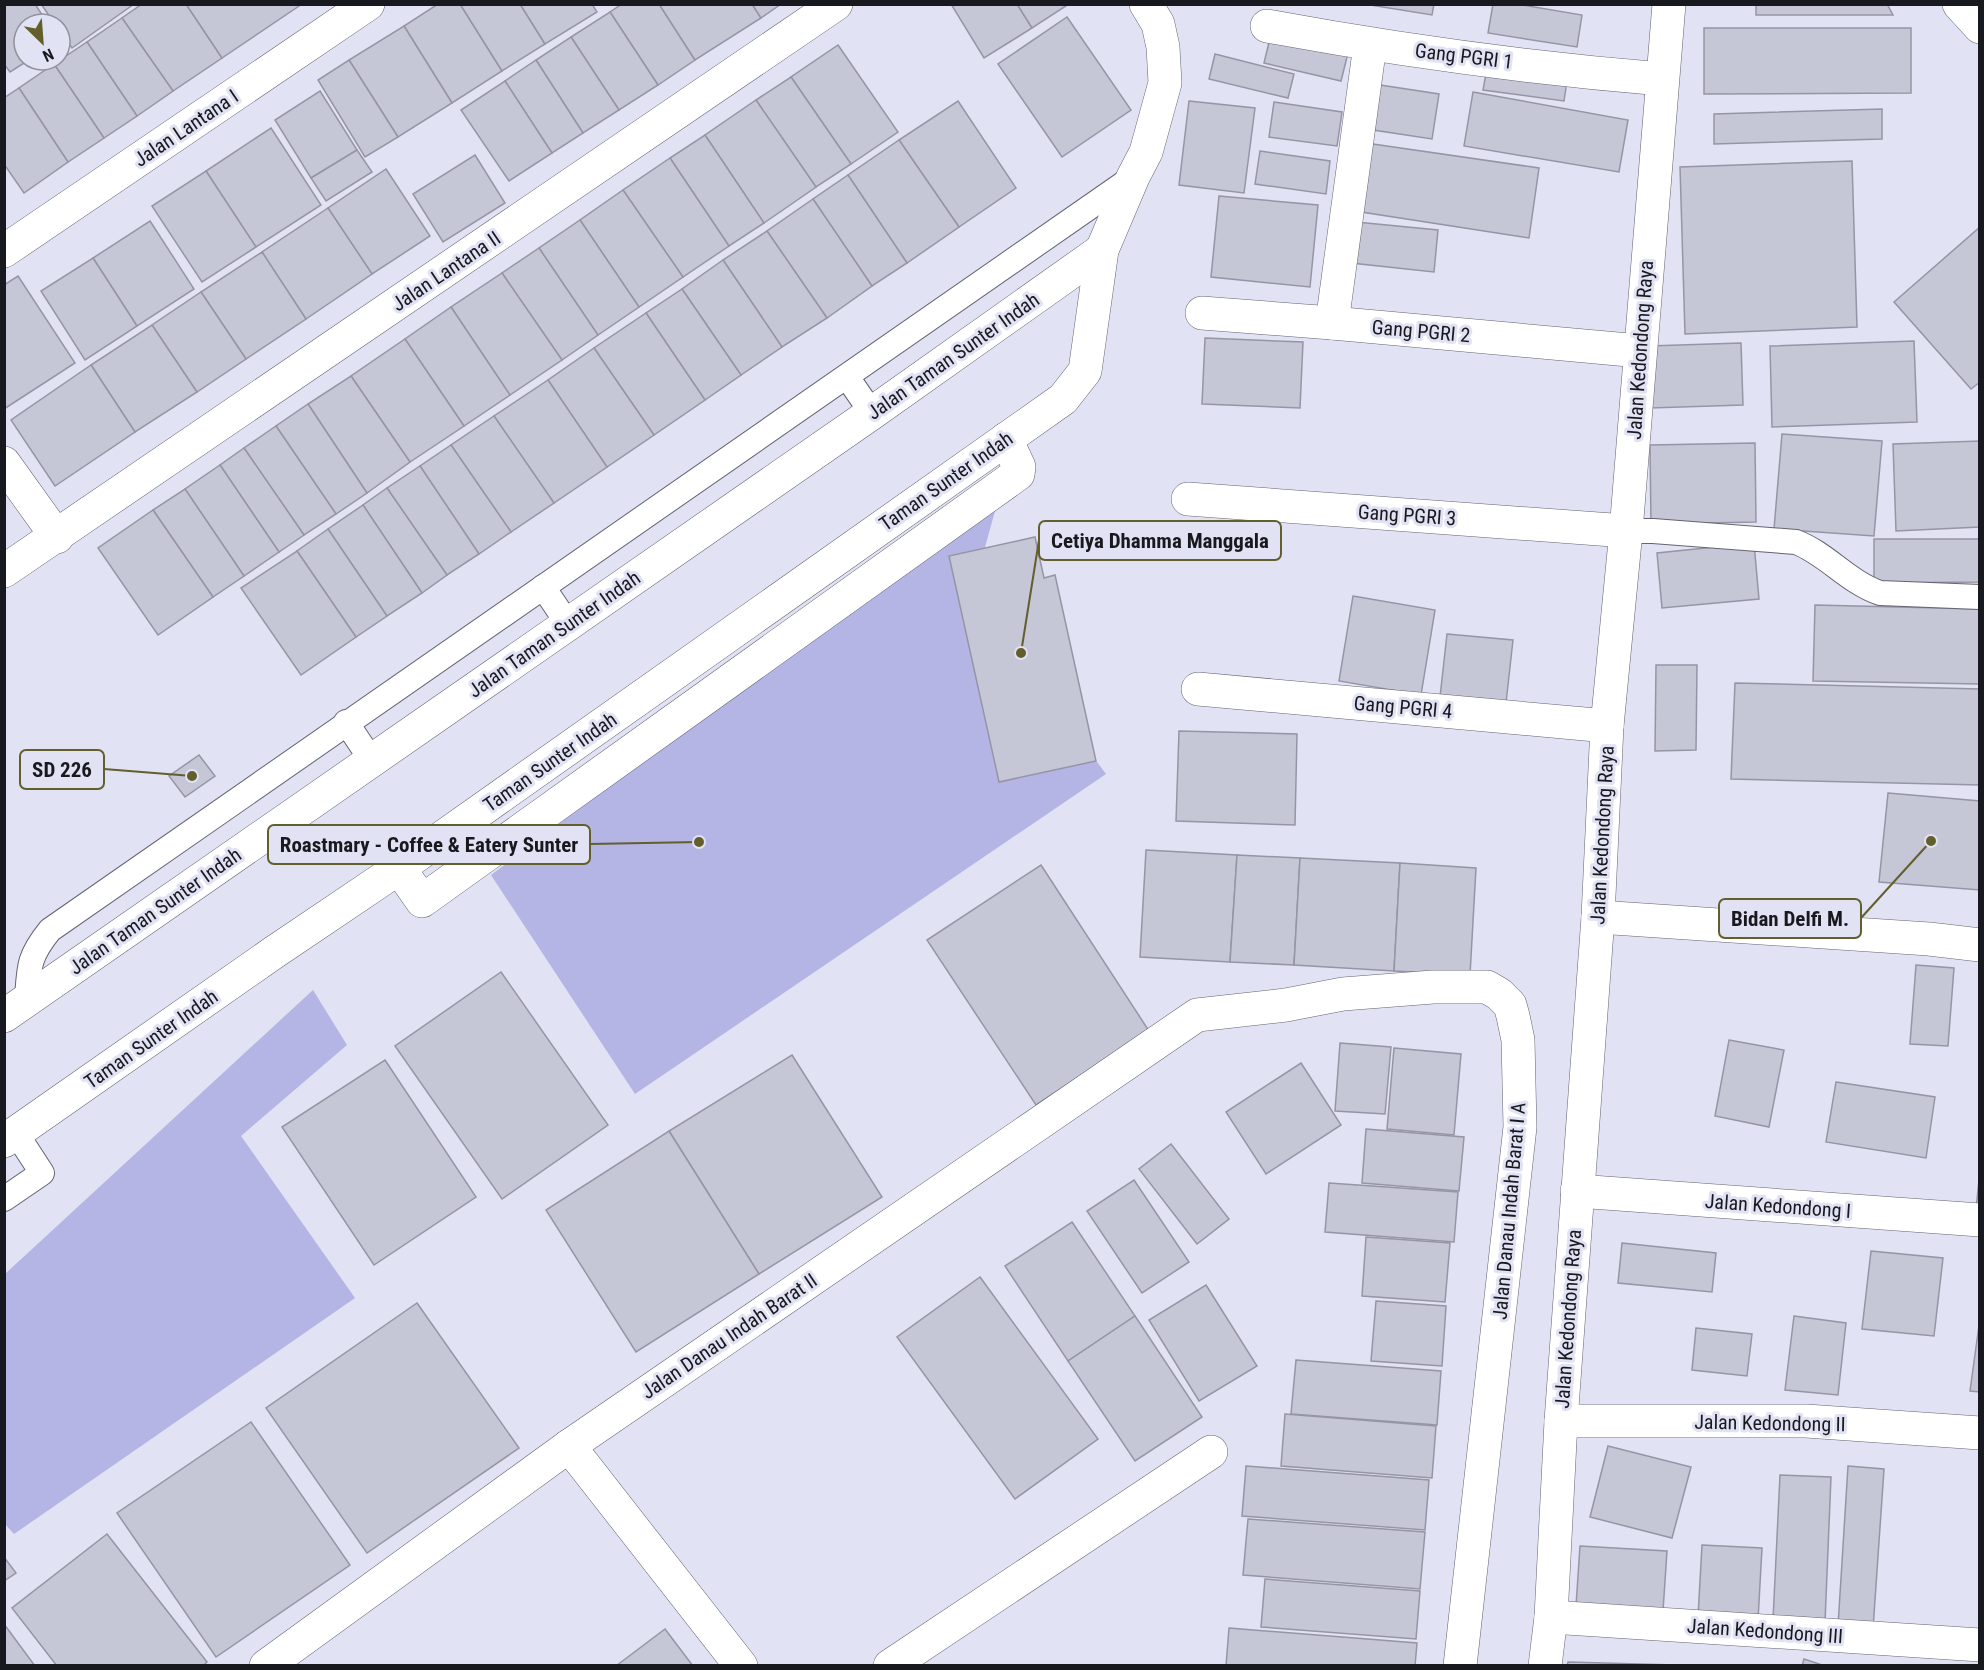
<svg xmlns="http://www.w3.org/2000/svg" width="1984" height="1670" font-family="'Roboto Condensed',sans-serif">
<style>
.green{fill:#b4b4e5}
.building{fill:#c5c6d6;stroke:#9595a5;stroke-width:1.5}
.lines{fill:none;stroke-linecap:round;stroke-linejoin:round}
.lane-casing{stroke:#636472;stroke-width:26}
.street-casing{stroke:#636472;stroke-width:34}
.secondary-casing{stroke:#636472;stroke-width:34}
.lane{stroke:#fff;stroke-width:24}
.street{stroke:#fff;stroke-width:33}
.secondary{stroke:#fff;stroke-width:33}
.labels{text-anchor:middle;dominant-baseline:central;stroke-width:6;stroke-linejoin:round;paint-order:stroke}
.street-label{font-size:20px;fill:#18191e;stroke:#e1e2f3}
.leader{fill:none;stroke:#635f2c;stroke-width:2}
.callout-dot{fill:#635f2c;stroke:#e1e2f3;stroke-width:2}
.callout{fill:#e1e2f3;stroke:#635f2c;stroke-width:2}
.callout-label{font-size:21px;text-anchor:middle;font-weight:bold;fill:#18191e}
</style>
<rect width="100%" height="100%" fill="#e1e2f3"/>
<g class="green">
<path d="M 1000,493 L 972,594 L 1106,774 L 635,1094 L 491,875 Z"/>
<path d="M 313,990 L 347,1045 L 241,1136 L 355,1298 L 14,1534 L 4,1523 L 5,1274 Z"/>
</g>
<g class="building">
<path d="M 4,4 L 35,4 L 48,24 L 24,24 L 24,60 L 29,60 L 10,72 L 4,64 Z"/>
<path d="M 41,4 L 134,4 L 72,48 L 60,31 L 60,24 L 55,24 Z"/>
<path d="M 142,4 L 186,4 L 222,58 L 173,91 L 122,18 Z"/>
<path d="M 186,4 L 298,4 L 299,6 L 222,58 Z"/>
<path d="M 438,4 L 460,4 L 502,71 L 452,103 L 404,26 Z"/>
<path d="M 460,4 L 520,4 L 545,44 L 502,71 Z"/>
<path d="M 520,4 L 592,4 L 597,12 L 545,44 Z"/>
<path d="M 622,4 L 659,4 L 695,60 L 658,85 L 610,12 Z"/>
<path d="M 659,4 L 752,4 L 761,18 L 695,60 Z"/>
<path d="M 752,4 L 781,4 L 761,18 Z"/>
<path d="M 951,4 L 1017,4 L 1032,28 L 984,58 Z"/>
<path d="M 1017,4 L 1069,4 L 1032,28 Z"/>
<path d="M 1364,4 L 1434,4 L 1432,15 Z"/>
<path d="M 1493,4 L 1517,4 L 1582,15 L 1577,47 L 1488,33 Z"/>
<path d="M 1756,4 L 1887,4 L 1893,15 L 1756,15 Z"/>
<path d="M 610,12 L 658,85 L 619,110 L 571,37 Z"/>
<path d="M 1067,17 L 1131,110 L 1062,157 L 998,64 Z"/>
<path d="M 122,18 L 173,91 L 137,116 L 87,42 Z"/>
<path d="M 404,26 L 452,103 L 398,137 L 349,60 Z"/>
<path d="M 1704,28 L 1911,28 L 1911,93 L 1704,94 Z"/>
<path d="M 1271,34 L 1348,53 L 1341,81 L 1264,63 Z"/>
<path d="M 571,37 L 619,110 L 583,133 L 536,60 Z"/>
<path d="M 87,42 L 137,116 L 104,138 L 54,64 Z"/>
<path d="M 838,45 L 898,132 L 851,164 L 791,77 Z"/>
<path d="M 1215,54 L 1294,74 L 1288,98 L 1209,79 Z"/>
<path d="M 349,60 L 398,137 L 365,157 L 318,80 Z"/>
<path d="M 536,60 L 583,133 L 552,153 L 505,81 Z"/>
<path d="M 1488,62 L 1568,74 L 1564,101 L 1483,90 Z"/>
<path d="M 54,64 L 104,138 L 68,162 L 19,88 Z"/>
<path d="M 791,77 L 851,164 L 816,187 L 756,100 Z"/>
<path d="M 505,81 L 552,153 L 509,181 L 461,110 Z"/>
<path d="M 1367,83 L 1439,94 L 1432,139 L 1360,128 Z"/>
<path d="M 19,88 L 68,162 L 24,193 L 4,164 L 4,98 Z"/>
<path d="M 320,91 L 357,150 L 311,178 L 275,120 Z"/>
<path d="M 1473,92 L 1628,120 L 1619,172 L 1464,146 Z"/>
<path d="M 756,100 L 816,187 L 764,223 L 705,135 Z"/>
<path d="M 958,101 L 1016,188 L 959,227 L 899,140 Z"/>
<path d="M 1189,101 L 1255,108 L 1244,193 L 1179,185 Z"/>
<path d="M 1274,102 L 1342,112 L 1337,146 L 1269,137 Z"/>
<path d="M 1882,109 L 1882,139 L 1714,144 L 1714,114 Z"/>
<path d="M 271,128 L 321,205 L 256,247 L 206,171 Z"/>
<path d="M 705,135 L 764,223 L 729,246 L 670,158 Z"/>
<path d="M 899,140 L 959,227 L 907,263 L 848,175 Z"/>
<path d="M 1366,143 L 1539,168 L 1529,238 L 1355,211 Z"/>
<path d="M 357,150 L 372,172 L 326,201 L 311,178 Z"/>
<path d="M 1260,151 L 1330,161 L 1326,194 L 1255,184 Z"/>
<path d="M 475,155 L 505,203 L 443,242 L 413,194 Z"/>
<path d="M 670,158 L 729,246 L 683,277 L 623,190 Z"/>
<path d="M 1852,161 L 1857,327 L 1685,334 L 1680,167 Z"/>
<path d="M 386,169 L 430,236 L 372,274 L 328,208 Z"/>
<path d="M 206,171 L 256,247 L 202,282 L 152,206 Z"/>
<path d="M 848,175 L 907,263 L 872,286 L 813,199 Z"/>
<path d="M 623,190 L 683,277 L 639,307 L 580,220 Z"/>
<path d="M 1219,196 L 1318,205 L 1310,287 L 1211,277 Z"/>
<path d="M 813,199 L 872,286 L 827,318 L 767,231 Z"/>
<path d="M 328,208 L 372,274 L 306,319 L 262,252 Z"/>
<path d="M 580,220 L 639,307 L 598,335 L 539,248 Z"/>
<path d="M 150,221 L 194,289 L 137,326 L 93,258 Z"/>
<path d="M 1356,222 L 1438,230 L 1434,272 L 1351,263 Z"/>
<path d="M 1980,227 L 1980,382 L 1971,389 L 1894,302 Z"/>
<path d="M 767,231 L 827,318 L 782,347 L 723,260 Z"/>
<path d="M 539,248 L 598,335 L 562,360 L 502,273 Z"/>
<path d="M 262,252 L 306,319 L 246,359 L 201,292 Z"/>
<path d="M 93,258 L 137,326 L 85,360 L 41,291 Z"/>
<path d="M 723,260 L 782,347 L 741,375 L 682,289 Z"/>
<path d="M 502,273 L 562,360 L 510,395 L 451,307 Z"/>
<path d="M 18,276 L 75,363 L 4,409 L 4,285 Z"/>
<path d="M 682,289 L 741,375 L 705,400 L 646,313 Z"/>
<path d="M 201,292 L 246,359 L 197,392 L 152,325 Z"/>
<path d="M 451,307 L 510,395 L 464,426 L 405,339 Z"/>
<path d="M 646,313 L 705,400 L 654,435 L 594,348 Z"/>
<path d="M 152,325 L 197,392 L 135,432 L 91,365 Z"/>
<path d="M 1205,338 L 1303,342 L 1300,408 L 1202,404 Z"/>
<path d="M 405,339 L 464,426 L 410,462 L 351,376 Z"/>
<path d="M 1914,341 L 1917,422 L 1772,427 L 1770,346 Z"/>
<path d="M 1741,343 L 1743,405 L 1650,408 L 1649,346 Z"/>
<path d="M 594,348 L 654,435 L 607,467 L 548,380 Z"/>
<path d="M 91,365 L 135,432 L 55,486 L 11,420 Z"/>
<path d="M 351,376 L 410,462 L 367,493 L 308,404 Z"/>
<path d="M 548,380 L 607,467 L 554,503 L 494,416 Z"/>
<path d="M 308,404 L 367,493 L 336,514 L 276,426 Z"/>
<path d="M 494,416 L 554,503 L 511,532 L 451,445 Z"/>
<path d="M 276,426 L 336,514 L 304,535 L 244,448 Z"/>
<path d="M 1782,434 L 1882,441 L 1874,536 L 1774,529 Z"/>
<path d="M 1980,441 L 1980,527 L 1896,531 L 1893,444 Z"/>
<path d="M 1755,443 L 1756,522 L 1651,524 L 1650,445 Z"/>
<path d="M 451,445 L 511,532 L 479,554 L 420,466 Z"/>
<path d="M 244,448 L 304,535 L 279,552 L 220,465 Z"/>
<path d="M 220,465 L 279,552 L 244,576 L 185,489 Z"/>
<path d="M 420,466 L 479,554 L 447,575 L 387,488 Z"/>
<path d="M 387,488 L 447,575 L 422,593 L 363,505 Z"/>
<path d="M 185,489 L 244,576 L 213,597 L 153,510 Z"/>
<path d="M 363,505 L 422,593 L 387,616 L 328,529 Z"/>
<path d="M 153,510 L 213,597 L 158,635 L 98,548 Z"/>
<path d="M 328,529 L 387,616 L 356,637 L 297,551 Z"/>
<path d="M 1035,537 L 1044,578 L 1055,575 L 1096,761 L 999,782 L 949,556 Z"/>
<path d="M 1874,539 L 1980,539 L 1980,582 L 1874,583 Z"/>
<path d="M 1754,543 L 1759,599 L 1662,608 L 1657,553 Z"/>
<path d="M 297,551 L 356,637 L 301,675 L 241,588 Z"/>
<path d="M 1353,596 L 1435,610 L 1421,695 L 1339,681 Z"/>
<path d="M 1815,605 L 1980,609 L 1980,684 L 1813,681 Z"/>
<path d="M 1447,634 L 1513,640 L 1506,703 L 1440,697 Z"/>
<path d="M 1656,665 L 1697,665 L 1696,750 L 1655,751 Z"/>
<path d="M 1735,683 L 1980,689 L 1980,785 L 1731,779 Z"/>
<path d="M 1179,731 L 1297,734 L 1295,825 L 1176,821 Z"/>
<path d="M 199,755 L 215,776 L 185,797 L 169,776 Z"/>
<path d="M 1888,793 L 1980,801 L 1980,890 L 1879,882 Z"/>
<path d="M 1146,850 L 1237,855 L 1230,962 L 1140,957 Z"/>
<path d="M 1237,855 L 1300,858 L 1294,965 L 1230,962 Z"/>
<path d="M 1300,858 L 1400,863 L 1394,971 L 1294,965 Z"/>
<path d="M 1400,863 L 1476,868 L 1470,975 L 1394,971 Z"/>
<path d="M 1041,865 L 1149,1031 L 1036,1105 L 927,940 Z"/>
<path d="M 1916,965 L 1954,968 L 1948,1046 L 1910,1044 Z"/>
<path d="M 501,972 L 608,1125 L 502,1199 L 395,1046 Z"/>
<path d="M 1729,1040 L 1784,1050 L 1769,1127 L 1715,1116 Z"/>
<path d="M 1340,1043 L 1391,1047 L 1385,1114 L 1335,1111 Z"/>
<path d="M 1394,1048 L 1461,1054 L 1454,1135 L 1387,1129 Z"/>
<path d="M 792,1055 L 882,1197 L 759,1274 L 669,1131 Z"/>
<path d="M 385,1060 L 476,1197 L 374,1265 L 282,1127 Z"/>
<path d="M 1301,1063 L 1341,1125 L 1266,1174 L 1226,1112 Z"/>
<path d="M 1836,1082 L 1935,1097 L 1926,1158 L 1826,1142 Z"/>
<path d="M 1366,1129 L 1464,1137 L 1459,1191 L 1362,1183 Z"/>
<path d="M 669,1131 L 759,1274 L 636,1352 L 546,1210 Z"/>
<path d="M 1171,1144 L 1229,1219 L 1197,1244 L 1139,1169 Z"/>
<path d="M 1980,1170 L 1980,1209 L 1976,1209 Z"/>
<path d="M 1134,1180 L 1189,1262 L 1142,1293 L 1087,1211 Z"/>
<path d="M 1329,1183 L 1458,1192 L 1454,1242 L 1325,1232 Z"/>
<path d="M 1072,1222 L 1135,1316 L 1068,1361 L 1005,1266 Z"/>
<path d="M 1366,1237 L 1450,1243 L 1445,1302 L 1362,1296 Z"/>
<path d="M 1622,1243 L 1716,1253 L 1712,1292 L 1618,1283 Z"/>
<path d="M 1871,1251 L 1943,1258 L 1934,1336 L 1862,1329 Z"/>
<path d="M 980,1277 L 1098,1439 L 1015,1499 L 897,1337 Z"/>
<path d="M 1206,1285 L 1257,1366 L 1199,1401 L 1149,1320 Z"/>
<path d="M 1376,1301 L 1446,1306 L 1442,1366 L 1371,1361 Z"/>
<path d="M 417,1303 L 519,1448 L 367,1553 L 266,1408 Z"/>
<path d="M 1135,1316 L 1202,1417 L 1135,1461 L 1068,1361 Z"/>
<path d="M 1794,1316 L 1846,1323 L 1838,1395 L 1785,1390 Z"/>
<path d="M 1980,1318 L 1980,1392 L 1970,1391 Z"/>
<path d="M 1696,1328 L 1752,1334 L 1747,1376 L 1692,1370 Z"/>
<path d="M 1296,1360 L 1441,1371 L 1437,1425 L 1291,1414 Z"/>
<path d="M 1285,1414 L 1436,1426 L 1432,1478 L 1281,1466 Z"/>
<path d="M 251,1422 L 350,1565 L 216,1657 L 117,1513 Z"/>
<path d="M 1608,1446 L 1691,1467 L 1672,1538 L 1590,1517 Z"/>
<path d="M 1246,1466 L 1429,1480 L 1425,1530 L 1242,1516 Z"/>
<path d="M 1848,1466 L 1884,1469 L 1873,1629 L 1838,1626 Z"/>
<path d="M 1780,1475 L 1831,1477 L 1825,1622 L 1773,1620 Z"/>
<path d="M 1248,1519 L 1425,1532 L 1420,1589 L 1243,1575 Z"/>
<path d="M 107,1534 L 207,1662 L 203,1666 L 57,1666 L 12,1608 Z"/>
<path d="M 1702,1545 L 1762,1548 L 1758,1620 L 1698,1617 Z"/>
<path d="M 1580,1546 L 1667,1551 L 1663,1611 L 1576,1606 Z"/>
<path d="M 4,1557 L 16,1573 L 4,1581 Z"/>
<path d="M 1265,1579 L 1420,1591 L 1416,1639 L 1261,1627 Z"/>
<path d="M 4,1624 L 35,1666 L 4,1666 Z"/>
<path d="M 1229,1628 L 1417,1643 L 1415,1666 L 1226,1666 Z"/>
<path d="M 665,1629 L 693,1666 L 616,1666 Z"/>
<path d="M 1804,1659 L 1825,1666 L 1802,1666 Z"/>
<path d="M 1568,1662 L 1676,1665 L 1567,1666 Z"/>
</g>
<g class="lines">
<defs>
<g id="lane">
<path d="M 847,377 L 872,413"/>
<path d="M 1626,531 L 1653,531 L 1796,542 C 1827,554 1848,582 1880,593 L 1980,597"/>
<path d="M 543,587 L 568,624"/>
<path d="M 346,722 L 372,761"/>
<path d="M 27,1000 C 29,967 28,957 50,930 L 1133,177"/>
<path d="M 4,1199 L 42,1173 L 16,1133"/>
</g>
<g id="street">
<path d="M 1959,4 L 1980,27"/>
<path d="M 1267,26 C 1397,50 1529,68 1662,79"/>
<path d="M 4,251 L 368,4"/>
<path d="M 1202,313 L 1332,323 L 1640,351"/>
<path d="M 1332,323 L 1370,45"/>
<path d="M 4,463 L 57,537"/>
<path d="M 1188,499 L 1626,531"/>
<path d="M 4,571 L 836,4"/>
<path d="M 1198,689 L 1607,726"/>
<path d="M 399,868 L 422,901 L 1018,474 L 1019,467 L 1006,439"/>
<path d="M 1598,917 L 1929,939 L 1980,945"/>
<path d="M 4,1016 L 872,413 L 1102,250"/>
<path d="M 4,1141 L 273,953 L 399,868 L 1063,399 L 1085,371 L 1102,250 L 1133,177 L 1146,152 L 1165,83 L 1163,47 L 1158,24 L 1146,4"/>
<path d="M 1577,1191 L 1980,1220"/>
<path d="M 1561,1421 L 1806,1421 L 1980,1433"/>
<path d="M 569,1446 L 741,1666"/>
<path d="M 1551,1617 L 1980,1645"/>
<path d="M 266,1666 L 569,1446 L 1197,1015 L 1286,1005 L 1343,994 L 1433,987 L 1487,987 L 1499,994 L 1510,1005 L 1513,1016 L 1518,1040 L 1520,1127 L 1460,1666"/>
<path d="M 890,1666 L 1211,1452"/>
</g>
<path id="secondary" d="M 1545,1666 L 1551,1617 L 1561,1421 L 1598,917 L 1607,726 L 1626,531 L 1669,4"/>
</defs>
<use href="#lane" class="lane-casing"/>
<use href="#street" class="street-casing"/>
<use href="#secondary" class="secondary-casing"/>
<use href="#lane" class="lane"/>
<use href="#street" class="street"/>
<use href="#secondary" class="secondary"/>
</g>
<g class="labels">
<g class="street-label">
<text transform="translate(1464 56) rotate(7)">Gang PGRI 1</text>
<text transform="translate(186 128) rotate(-34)">Jalan Lantana I</text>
<text transform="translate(446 271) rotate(-34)">Jalan Lantana II</text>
<text transform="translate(1421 331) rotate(5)">Gang PGRI 2</text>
<text transform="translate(1640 350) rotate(-86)">Jalan Kedondong Raya</text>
<text transform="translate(953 356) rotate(-35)">Jalan Taman Sunter Indah</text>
<text transform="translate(946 481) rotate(-35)">Taman Sunter Indah</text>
<text transform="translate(1407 515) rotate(4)">Gang PGRI 3</text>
<text transform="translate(554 634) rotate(-35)">Jalan Taman Sunter Indah</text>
<text transform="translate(1403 707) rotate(5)">Gang PGRI 4</text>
<text transform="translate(550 762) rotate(-35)">Taman Sunter Indah</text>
<text transform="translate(1602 835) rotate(-87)">Jalan Kedondong Raya</text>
<text transform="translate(155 911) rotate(-35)">Jalan Taman Sunter Indah</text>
<text transform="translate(151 1039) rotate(-35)">Taman Sunter Indah</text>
<text transform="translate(1778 1206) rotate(4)">Jalan Kedondong I</text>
<text transform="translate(1509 1211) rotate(-85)">Jalan Danau Indah Barat I A</text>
<text transform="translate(1568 1319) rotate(-86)">Jalan Kedondong Raya</text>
<text transform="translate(729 1336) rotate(-34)">Jalan Danau Indah Barat II</text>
<text transform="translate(1770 1423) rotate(1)">Jalan Kedondong II</text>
<text transform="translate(1765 1631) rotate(4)">Jalan Kedondong III</text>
</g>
</g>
<path class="leader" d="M1021 653L1039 540M192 776L104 769M699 842L590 844M1931 841L1861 918"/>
<g class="callout-dot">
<circle cx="1021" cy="653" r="6"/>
<circle cx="192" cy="776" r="6"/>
<circle cx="699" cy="842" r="6"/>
<circle cx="1931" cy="841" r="6"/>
</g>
<g class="callout">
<rect x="1039" y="521" width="242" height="39" rx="6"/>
<rect x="20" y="750" width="84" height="39" rx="6"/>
<rect x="268" y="825" width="322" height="39" rx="6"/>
<rect x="1719" y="899" width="142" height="39" rx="6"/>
</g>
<g class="callout-label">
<text x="1160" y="548">Cetiya Dhamma Manggala</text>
<text x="62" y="777">SD 226</text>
<text x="429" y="852">Roastmary - Coffee &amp; Eatery Sunter</text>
<text x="1790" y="926">Bidan Delfi M.</text>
</g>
<rect width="1984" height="1670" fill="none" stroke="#18191e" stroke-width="12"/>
<g transform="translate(42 42) rotate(155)"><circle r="28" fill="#e1e2f3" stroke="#91929e" stroke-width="1.5"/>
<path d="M0-4.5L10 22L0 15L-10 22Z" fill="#635f2c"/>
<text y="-9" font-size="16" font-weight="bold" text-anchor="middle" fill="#18191e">N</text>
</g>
</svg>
